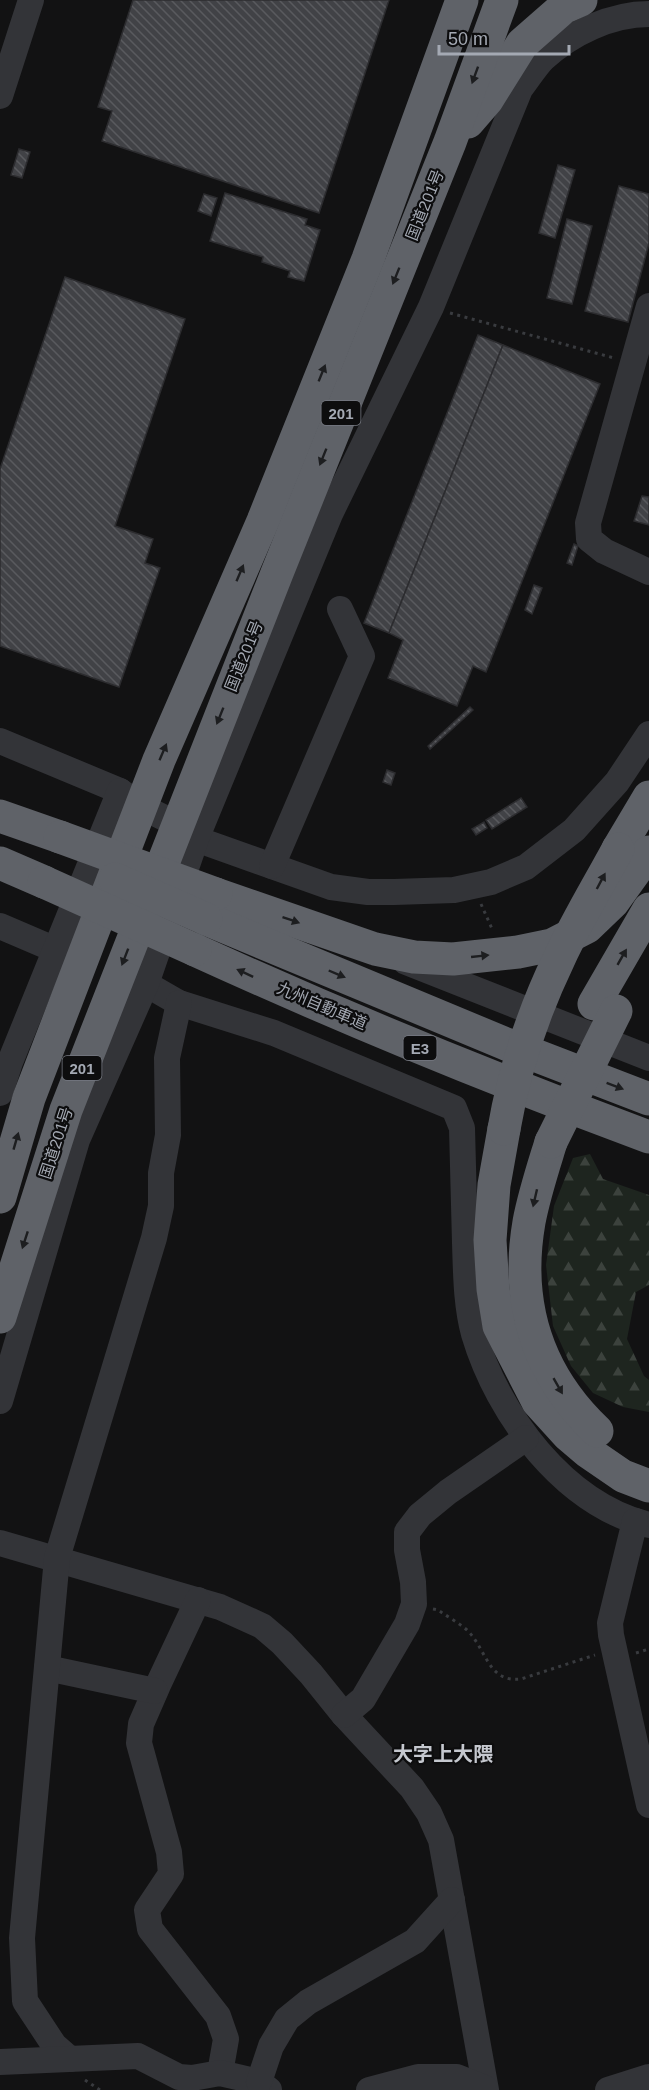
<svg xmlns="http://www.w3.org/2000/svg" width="649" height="2090" font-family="Helvetica,'Noto Sans JP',sans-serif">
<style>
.forest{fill:url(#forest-firs)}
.building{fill:url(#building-back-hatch);stroke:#2c2c2f;stroke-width:1.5}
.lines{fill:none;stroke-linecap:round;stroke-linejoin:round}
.path{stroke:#393b3f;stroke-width:3;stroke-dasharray:3 4.5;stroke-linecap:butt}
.minor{stroke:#333438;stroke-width:26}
.highway{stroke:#5f6268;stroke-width:33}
.highway-bridge{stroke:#5f6268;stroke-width:33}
.oneway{fill:#1d1e20}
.labels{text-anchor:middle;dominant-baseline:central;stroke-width:4.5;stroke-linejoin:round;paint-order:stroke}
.shield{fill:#0d0d0e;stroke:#777a82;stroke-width:1.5}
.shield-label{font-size:15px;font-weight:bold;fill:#a4a9b3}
.street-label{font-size:16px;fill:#a4a9b3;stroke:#0d0d0e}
.quarter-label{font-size:20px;font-weight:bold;fill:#c5c8cf;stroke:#0d0d0e}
</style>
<defs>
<pattern id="forest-firs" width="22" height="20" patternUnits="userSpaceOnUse" patternTransform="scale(1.5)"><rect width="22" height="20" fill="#1e251f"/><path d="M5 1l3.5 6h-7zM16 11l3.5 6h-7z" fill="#3c423d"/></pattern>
<pattern id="building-back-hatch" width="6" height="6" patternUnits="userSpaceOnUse" patternTransform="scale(1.5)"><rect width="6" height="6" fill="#414246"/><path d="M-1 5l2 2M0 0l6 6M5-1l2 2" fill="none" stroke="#595a5e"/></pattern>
</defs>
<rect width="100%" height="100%" fill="#121213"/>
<path class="forest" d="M 590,1154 L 603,1179 L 649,1195 L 649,1285 L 636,1292 L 627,1339 L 644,1376 L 649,1380 L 649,1412 L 623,1407 L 593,1393 L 571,1366 L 553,1326 L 546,1265 L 554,1206 L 573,1158 Z"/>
<g class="building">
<path d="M 133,0 L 389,0 L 319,213 L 102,141 L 112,111 L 98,107 Z"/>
<path d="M 19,149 L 30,152 L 22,178 L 11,175 Z"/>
<path d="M 558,165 L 575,170 L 555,238 L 539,233 Z"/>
<path d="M 619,186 L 649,194 L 649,243 L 628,322 L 585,311 Z"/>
<path d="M 225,193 L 307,219 L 305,225 L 320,230 L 304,281 L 288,277 L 290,271 L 262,262 L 263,257 L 210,241 Z"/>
<path d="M 204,194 L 217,198 L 211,216 L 198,211 Z"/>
<path d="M 567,219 L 592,226 L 572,304 L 547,298 Z"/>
<path d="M 65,277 L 185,319 L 115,526 L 153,539 L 145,563 L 160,568 L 119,687 L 0,646 L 0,469 Z"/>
<path d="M 478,335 L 503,345 L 389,633 L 364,623 Z"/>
<path d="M 503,345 L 600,384 L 486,672 L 473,666 L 457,706 L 388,678 L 403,640 L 389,633 Z"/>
<path d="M 642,496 L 649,497 L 649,525 L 634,521 Z"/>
<path d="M 574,544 L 578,546 L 572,565 L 567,563 Z"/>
<path d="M 534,585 L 542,588 L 532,614 L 525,610 Z"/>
<path d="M 470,707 L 473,710 L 430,749 L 428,746 Z"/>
<path d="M 387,770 L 395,773 L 391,785 L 383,782 Z"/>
<path d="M 521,798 L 527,807 L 492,829 L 486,820 Z"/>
<path d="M 484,822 L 487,828 L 476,835 L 472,829 Z"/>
</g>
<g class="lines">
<g class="path">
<path d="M 450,313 L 614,358"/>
<path d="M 481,904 L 493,931"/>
<path d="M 433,1609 L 438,1610 C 448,1617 461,1624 469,1632 C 487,1652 489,1683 521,1679 L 595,1655"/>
<path d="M 636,1653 L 649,1649"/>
<path d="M 85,2080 L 100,2090"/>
</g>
<g class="minor">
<path d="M 0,96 L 31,0"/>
<path d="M 649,306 L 588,523 L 589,539 L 604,551 L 649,572"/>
<path d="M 0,741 L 120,791 L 142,807 L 177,824 L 196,839 L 331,887 L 368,892 L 394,892 L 454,890 L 491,882 L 526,867 L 574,830 L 617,782 L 649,734"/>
<path d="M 272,866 L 362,656 L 340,609"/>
<path d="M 0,926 L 56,950"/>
<path d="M 406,962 L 649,1058"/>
<path d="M 146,984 L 179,1003 L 274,1033 L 454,1108 L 462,1128 C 463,1166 464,1205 465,1243 C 466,1272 466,1305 474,1334 C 498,1415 564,1504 649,1525"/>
<path d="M 0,1093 L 10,1062 L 120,791"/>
<path d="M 0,1401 L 77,1140 L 146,984 L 196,839 L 330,514 L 431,307 L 520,89 C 528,79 535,67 543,59 C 571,33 611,14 649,14"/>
<path d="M 635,1521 L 610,1623 L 611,1635 L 649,1805"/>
<path d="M 0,1543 L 220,1607 L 262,1626 L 282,1643 L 311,1674 L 344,1715 L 412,1788 L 429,1813 L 441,1840 L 486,2090"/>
<path d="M 198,1600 L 158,1685 L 141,1724 L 139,1743 L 169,1852 L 171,1874 L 147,1910 L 150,1929 L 218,2016 L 226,2039 L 220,2073"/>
<path d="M 47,1668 L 155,1691"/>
<path d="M 344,1715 L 363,1699 L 407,1624 L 414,1604 L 413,1582 L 407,1550 L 407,1532 L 420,1515 L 448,1492 L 526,1438"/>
<path d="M 70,2059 L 54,2045 L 25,2001 L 22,1938 L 57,1558 L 154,1238 L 161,1206 L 161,1173 L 168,1135 L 167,1058 L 179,1003"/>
<path d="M 0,2062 L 138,2056 L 179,2077 L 192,2078 L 220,2073 L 259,2082 L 269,2090"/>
<path d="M 259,2082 L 271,2046 L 287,2019 L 308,2002 L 415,1941 L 452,1900"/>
<path d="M 369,2090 L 418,2077 L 457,2077 L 485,2088"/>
<path d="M 608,2090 L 649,2077"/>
</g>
<g class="highway">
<path d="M 468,122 L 487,100 L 522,44 L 563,8 L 581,0"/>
<path d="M 0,816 L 60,837"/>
<path d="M 618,849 L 649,797"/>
<path d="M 0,863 L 44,882"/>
<path d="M 216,894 L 375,949 L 414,957 L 453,959 L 518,952 L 552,945 L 587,927 L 613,902 L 649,852"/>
<path d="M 206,919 L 506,1044 L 649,1099"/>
<path d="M 195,950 C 344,1018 495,1080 649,1137"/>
<path d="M 594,1004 L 649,909"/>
<path d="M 504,1129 L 494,1185 L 490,1240 L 493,1289 L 499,1326 L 538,1402 L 568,1435 L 588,1452 L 623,1476 L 649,1486"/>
<path d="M 551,1142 C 543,1168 534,1195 529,1222 C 515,1303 537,1374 597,1431"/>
<path d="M 0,1197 L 29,1098 L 95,926 L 159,760 L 263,521 L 368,259 L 462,0"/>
<path d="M 0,1317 L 66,1110 L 277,573 L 450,142 L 502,0"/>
</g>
<g class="highway-bridge">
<path d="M 60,837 L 216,894"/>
<path d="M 115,879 L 206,919"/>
<path d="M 44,882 L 195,950"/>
<path d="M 504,1129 C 514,1071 533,1013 559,959 C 576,922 598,886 618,849"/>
<path d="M 551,1142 L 616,1011"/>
</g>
</g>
<defs><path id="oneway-solid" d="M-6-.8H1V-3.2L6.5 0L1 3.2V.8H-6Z" transform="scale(1.5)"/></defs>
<g class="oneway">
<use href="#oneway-solid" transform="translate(475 75) rotate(110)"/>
<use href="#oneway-solid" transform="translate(396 276) rotate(112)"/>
<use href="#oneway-solid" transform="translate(322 373) rotate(-68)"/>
<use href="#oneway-solid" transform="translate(323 457) rotate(112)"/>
<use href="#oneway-solid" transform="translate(240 573) rotate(-67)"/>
<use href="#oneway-solid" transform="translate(220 716) rotate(112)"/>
<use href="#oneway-solid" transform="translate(163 752) rotate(-67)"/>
<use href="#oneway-solid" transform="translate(601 881) rotate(-62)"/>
<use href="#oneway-solid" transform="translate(291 920) rotate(19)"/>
<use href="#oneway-solid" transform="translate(480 956) rotate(-6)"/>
<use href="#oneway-solid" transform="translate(125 957) rotate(111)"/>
<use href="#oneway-solid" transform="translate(622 957) rotate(-60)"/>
<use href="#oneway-solid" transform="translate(245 973) rotate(-155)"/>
<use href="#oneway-solid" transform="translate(337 974) rotate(23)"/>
<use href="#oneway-solid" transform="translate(615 1086) rotate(21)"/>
<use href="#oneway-solid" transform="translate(16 1141) rotate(-74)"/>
<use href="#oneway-solid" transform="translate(535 1198) rotate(103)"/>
<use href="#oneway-solid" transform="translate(25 1240) rotate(108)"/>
<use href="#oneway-solid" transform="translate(558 1386) rotate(60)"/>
</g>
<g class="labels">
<g class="shield">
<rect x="321.5" y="401" width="39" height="24" rx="4.5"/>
<rect x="403.5" y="1036" width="33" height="24" rx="4.5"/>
<rect x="62.5" y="1056" width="39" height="24" rx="4.5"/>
</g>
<g class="shield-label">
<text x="341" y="413">201</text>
<text x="420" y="1048">E3</text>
<text x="82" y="1068">201</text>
</g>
<g class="street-label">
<text transform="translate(425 205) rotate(-68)">国道201号</text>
<text transform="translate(244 656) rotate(-68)">国道201号</text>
<text transform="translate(322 1006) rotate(23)">九州自動車道</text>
<text transform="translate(56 1143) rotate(-72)">国道201号</text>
</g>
<g class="quarter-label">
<text x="443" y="1754">大字上大隈</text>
</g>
</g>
<path d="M439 45v9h130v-9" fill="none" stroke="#a4a9b3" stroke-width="3"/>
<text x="448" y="45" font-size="18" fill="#a4a9b3" stroke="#0d0d0e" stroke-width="4.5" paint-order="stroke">50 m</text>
</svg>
